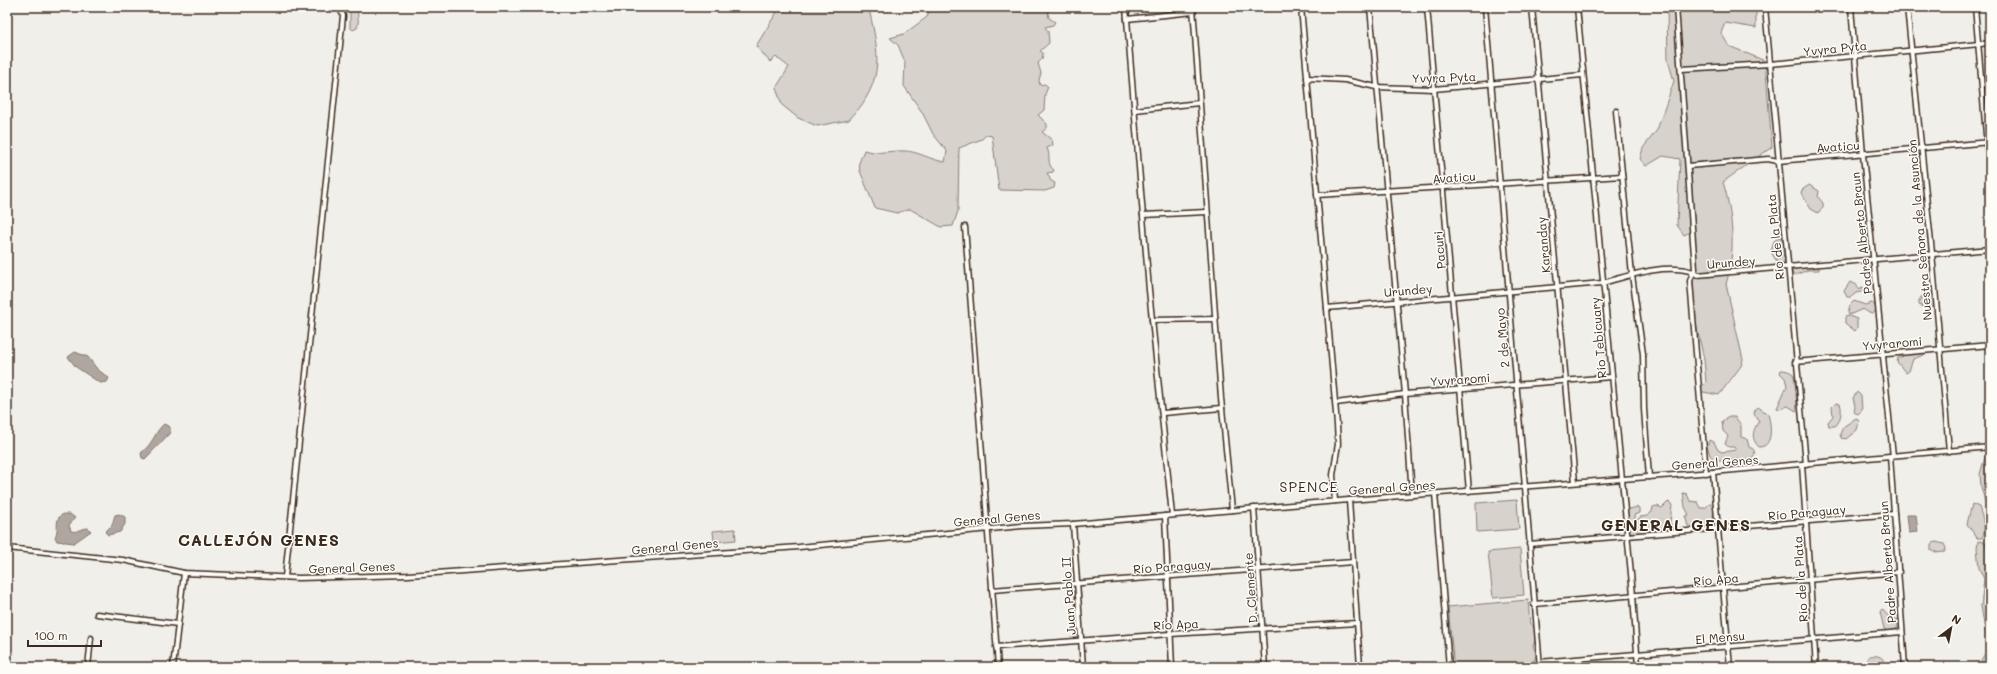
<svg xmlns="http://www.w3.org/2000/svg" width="1997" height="674" font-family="Mali,sans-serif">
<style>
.green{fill:#d7d2cc;stroke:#897e75}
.water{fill:#aea69f;stroke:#80746b}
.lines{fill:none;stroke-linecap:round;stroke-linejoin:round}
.minor-casing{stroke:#3b2a1e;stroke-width:7}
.minor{stroke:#fdfcf7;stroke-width:4}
.labels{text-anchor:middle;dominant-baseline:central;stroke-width:3;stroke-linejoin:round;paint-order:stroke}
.street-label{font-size:12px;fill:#3b2a1e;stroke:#fdfcf7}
.quarter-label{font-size:14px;letter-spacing:1px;fill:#3b2a1e;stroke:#fdfcf7}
.district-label{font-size:16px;font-weight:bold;letter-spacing:1px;fill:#3b2a1e;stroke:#fdfcf7}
</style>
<rect width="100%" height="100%" fill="#f1efea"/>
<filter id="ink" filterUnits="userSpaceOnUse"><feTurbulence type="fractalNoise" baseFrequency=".025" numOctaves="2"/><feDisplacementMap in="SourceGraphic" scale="8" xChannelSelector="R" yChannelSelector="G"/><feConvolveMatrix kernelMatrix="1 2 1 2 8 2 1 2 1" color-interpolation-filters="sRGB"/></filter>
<g filter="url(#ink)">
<g class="green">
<path d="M 346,7 L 359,7 C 356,14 360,21 357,28 L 353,30 L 350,27 L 350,11 Z"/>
<path d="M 780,7 L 867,7 L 869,9 C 876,41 884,68 866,98 C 862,106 855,113 849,120 L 817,126 L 798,118 L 782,105 L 776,88 L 789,67 L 776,57 L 770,62 L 756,46 Z"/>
<path d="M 931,7 L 1053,7 L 1048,11 L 1049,18 L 1055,22 L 1053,25 L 1045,27 L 1048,31 L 1049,43 L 1040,51 L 1043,53 L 1042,59 L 1038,63 L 1041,73 L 1039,80 L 1040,85 L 1045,84 L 1048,87 L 1045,94 L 1044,110 L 1038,115 L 1047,124 L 1047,128 L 1042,132 L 1052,140 L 1053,145 L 1047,148 C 1051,156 1046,164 1054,170 L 1053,172 L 1047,173 L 1051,181 L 1055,183 L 1054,188 L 1045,191 L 999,190 L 992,136 L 986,135 L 982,139 L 959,148 L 958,211 L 953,226 L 941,227 L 910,209 L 897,213 L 875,208 L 860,171 L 859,163 L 864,150 C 879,155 891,150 905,151 C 917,151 931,160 945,162 L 947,151 L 933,134 L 922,112 L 904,86 L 905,62 L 898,45 L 890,38 L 904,34 L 927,17 Z"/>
<path d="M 1667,7 L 1756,7 L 1756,28 L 1725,23 L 1721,33 L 1729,46 L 1765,61 L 1772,147 L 1723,182 C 1733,215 1736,252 1726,284 L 1743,360 L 1741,366 L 1719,395 L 1698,391 L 1706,382 L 1704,359 L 1695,320 L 1692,266 L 1695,243 L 1692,231 L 1684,235 L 1677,225 L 1680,159 L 1663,156 L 1646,166 L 1640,159 L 1643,148 L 1657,130 L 1674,81 L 1668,60 Z"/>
<path d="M 1809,185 L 1819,191 L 1818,197 L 1823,203 L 1823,207 L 1818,213 L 1811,209 L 1801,193 L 1802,190 Z"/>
<path d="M 1779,237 L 1784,240 L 1783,254 L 1785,260 L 1782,264 L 1777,262 L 1771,252 L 1774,241 Z"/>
<path d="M 1816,266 L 1819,268 L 1819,270 L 1808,270 L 1795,275 L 1792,274 L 1792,271 L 1797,268 Z"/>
<path d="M 1850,282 L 1857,285 L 1858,289 L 1863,287 L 1865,291 L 1856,293 L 1851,297 L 1847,297 L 1844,291 Z"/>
<path d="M 1931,294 L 1935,298 L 1935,307 L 1924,307 L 1919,305 L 1919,301 L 1921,297 Z"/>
<path d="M 1854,301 L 1865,305 L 1872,303 L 1875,305 L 1876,310 L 1873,314 L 1869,313 L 1863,309 L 1849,315 L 1848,313 L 1850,305 Z"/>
<path d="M 1849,316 L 1857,319 L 1857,328 L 1855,331 L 1845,323 L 1845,317 Z"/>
<path d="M 1913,349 L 1924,353 L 1924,355 L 1913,359 L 1909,371 L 1906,373 L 1897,362 L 1898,358 L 1903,356 Z"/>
<path d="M 1781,370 C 1785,370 1790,371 1793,374 C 1795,377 1798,407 1796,411 L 1788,406 L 1780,409 L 1777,408 L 1787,386 L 1785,378 L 1780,373 Z"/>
<path d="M 1857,392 L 1861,396 L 1862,410 L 1858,414 L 1854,412 L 1855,406 L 1853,398 Z"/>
<path d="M 1836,403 L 1840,404 C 1843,410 1840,423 1835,426 L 1829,426 L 1828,422 L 1833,416 L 1832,407 Z"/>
<path d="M 1758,407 L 1768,414 C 1771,424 1774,447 1759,447 C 1750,438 1753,430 1759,421 L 1754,414 L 1755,410 Z"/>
<path d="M 1729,417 L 1735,417 L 1741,425 L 1741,437 L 1747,439 L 1749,447 L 1753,449 C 1756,453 1755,456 1751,460 L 1714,460 L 1710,455 L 1707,446 L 1710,440 L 1714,442 L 1718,450 L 1722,452 L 1736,450 L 1734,447 L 1729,447 L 1725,444 L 1728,436 L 1723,431 L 1722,421 Z"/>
<path d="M 1856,418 L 1859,421 L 1857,430 L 1846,439 L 1841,438 L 1840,434 L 1843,427 Z"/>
<path d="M 1987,451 L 1990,451 L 1990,557 L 1988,540 L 1990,520 L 1981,487 L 1980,474 Z"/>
<path d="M 1683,493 L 1687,494 L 1690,501 L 1698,502 L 1701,508 L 1705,508 L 1710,503 C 1715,507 1714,510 1713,516 L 1716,520 L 1716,527 C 1711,528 1693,528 1688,526 L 1685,516 L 1689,515 L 1685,507 Z"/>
<path d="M 1517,500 L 1519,529 L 1477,532 L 1476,503 Z"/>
<path d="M 1669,502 L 1672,505 L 1670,522 L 1673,528 L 1672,532 L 1634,536 L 1630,533 L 1626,512 L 1629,509 L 1637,507 L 1639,508 L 1639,513 L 1634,515 L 1635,519 L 1638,520 L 1640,517 L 1647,516 L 1652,512 L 1653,507 L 1657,506 L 1662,508 L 1667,503 Z"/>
<path d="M 1972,504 L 1979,507 C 1982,517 1987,528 1982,538 L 1977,538 L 1967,524 Z"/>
<path d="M 735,529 L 736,540 L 714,542 L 713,531 Z"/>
<path d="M 1978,541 L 1985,542 L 1990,561 L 1990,667 L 1985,667 L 1981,660 L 1988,649 L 1981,606 L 1984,579 L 1979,568 L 1977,548 Z"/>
<path d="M 1936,542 L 1944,544 L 1946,548 L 1945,551 L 1935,552 L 1931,550 L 1931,544 Z"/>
<path d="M 1520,549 L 1524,595 L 1493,598 L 1488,552 Z"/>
<path d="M 1528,600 L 1530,624 L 1535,628 L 1535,641 L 1533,646 L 1537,655 L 1533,662 L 1537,667 L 1454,667 L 1448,607 Z"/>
<path d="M 1882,609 L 1887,615 L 1898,620 L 1898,628 L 1888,631 L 1884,629 L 1880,612 Z"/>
<path d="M 1869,656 C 1878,655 1885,656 1885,667 L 1880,667 L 1879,662 L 1874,661 L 1870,663 L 1867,660 Z"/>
</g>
<g class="water">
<path d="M 75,352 L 88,357 L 97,369 L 109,378 L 107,382 L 100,383 L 76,367 L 68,357 Z"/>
<path d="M 164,424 L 170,427 L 170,433 L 145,459 L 142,458 L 141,453 C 154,443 155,431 164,424 Z"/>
<path d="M 64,514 L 70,514 L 75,518 L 69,525 L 71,531 C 77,533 82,528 88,528 L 91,531 L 74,543 L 57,541 L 55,537 C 60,528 53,518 64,514 Z"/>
<path d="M 119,514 L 125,517 L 125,524 L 120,532 L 108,535 L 105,532 L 112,525 L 115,515 Z"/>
<path d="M 1907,515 L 1916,515 L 1918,532 L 1909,533 Z"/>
</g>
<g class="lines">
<defs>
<g id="minor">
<path d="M 1126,7 L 1149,290 L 1172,515"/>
<path d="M 1193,7 L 1221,398 L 1232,510"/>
<path d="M 1301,7 L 1337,425 L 1338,444 L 1333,475 L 1335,501"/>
<path d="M 1370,7 L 1405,394 L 1412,495"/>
<path d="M 1427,7 L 1469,491"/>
<path d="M 1485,7 L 1540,667"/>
<path d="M 1532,7 L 1575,482"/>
<path d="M 1577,7 L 1633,595 L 1638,667"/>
<path d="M 1676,7 L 1695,269 L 1693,272 L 1697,275 L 1990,249"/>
<path d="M 1765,7 L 1806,464"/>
<path d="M 1851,7 L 1863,155 L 1893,457"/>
<path d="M 1907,7 L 1932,253 L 1949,451"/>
<path d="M 1975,7 L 1990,181"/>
<path d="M 1127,19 L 1193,12"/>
<path d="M 1681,69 L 1770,64 L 1990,43"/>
<path d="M 1307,78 L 1345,80 L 1376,87 L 1434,89 L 1582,75"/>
<path d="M 1135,110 L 1199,103"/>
<path d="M 1616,111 L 1632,275 L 1643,354 L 1644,409 L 1649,477"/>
<path d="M 1688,166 L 1768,159 L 1778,161 L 1990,142"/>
<path d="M 1317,195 L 1622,176"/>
<path d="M 1143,215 L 1207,212"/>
<path d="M 965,227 L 998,667"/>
<path d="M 1327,308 L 1602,283 C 1631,275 1665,263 1693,272 L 1690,281 L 1706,473"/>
<path d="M 1152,320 L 1215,319"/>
<path d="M 1795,362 L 1990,345"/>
<path d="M 1336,403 L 1405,394 L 1611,377"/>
<path d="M 1163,413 L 1222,408"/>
<path d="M 1890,456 L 1905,667"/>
<path d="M 1802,465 L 1816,667"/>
<path d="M 1713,472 L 1730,667"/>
<path d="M 1435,493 L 1449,667"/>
<path d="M 1349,500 L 1360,667"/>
<path d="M 1254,508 L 1265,667"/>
<path d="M 1165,516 L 1172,667"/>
<path d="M 1073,524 L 1083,667"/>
<path d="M 1529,544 L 1894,514"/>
<path d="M 7,548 L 123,560 L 184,573 L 299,578 L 408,575 L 799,547 L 1022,526 L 1073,524 L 1349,500 L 1713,472 L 1990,447"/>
<path d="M 285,577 L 343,16 L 340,7"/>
<path d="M 992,590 L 1353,562"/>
<path d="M 1534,604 L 1899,572"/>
<path d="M 97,614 L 178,624"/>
<path d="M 996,647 L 1170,634 L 1357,623"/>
<path d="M 1539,662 L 1902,632"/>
<path d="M 88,667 L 91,638"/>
<path d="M 173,667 L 184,573"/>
</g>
</defs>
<use href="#minor" class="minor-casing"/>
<use href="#minor" class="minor"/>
</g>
</g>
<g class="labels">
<g class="street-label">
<text transform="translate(1835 48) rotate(-6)">Yvyra Pyta</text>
<text transform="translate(1444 77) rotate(-2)">Yvyra Pyta</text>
<text transform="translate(1838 146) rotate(-4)">Avaticu</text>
<text transform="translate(1454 177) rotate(-4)">Avaticu</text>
<text transform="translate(1919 230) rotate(-95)">Nuestra Señora de la Asunción</text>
<text transform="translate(1861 233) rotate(-96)">Padre Alberto Braun</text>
<text transform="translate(1775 237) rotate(-96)">Río de la Plata</text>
<text transform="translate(1543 245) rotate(-95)">Karanday</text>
<text transform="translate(1439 250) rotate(-95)">Pacuri</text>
<text transform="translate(1731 262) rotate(-5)">Urundey</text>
<text transform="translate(1408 290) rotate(-5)">Urundey</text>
<text transform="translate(1502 338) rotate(-95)">2 de Mayo</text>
<text transform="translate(1598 338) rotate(-95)">Río Tebicuary</text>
<text transform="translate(1892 343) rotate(-5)">Yvyraromi</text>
<text transform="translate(1460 379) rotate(-4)">Yvyraromi</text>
<text transform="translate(1715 462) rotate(-4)">General Genes</text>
<text transform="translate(1392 487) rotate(-4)">General Genes</text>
<text transform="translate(1807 512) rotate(-5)">Río Paraguay</text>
<text transform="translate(997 518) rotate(-5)">General Genes</text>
<text transform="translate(675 546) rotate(-5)">General Genes</text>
<text transform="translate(1887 562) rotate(-94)">Padre Alberto Braun</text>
<text transform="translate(1172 566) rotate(-4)">Río Paraguay</text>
<text transform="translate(352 567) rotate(-2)">General Genes</text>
<text transform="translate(1716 579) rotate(-5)">Río Apa</text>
<text transform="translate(1800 579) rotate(-94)">Río de la Plata</text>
<text transform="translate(1250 588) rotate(-94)">D. Clemente</text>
<text transform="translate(1068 596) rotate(-94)">Juan Pablo II</text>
<text transform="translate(1176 624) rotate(-3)">Río Apa</text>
<text transform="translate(1720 637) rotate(-5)">El Mensu</text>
</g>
<g class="quarter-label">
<text x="1309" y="486">SPENCE</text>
</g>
<g class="district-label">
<text x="1676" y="524">GENERAL GENES</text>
<text x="259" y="539">CALLEJÓN GENES</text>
</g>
</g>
<rect width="1997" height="674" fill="none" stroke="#fdfcf7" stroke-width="24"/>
<rect x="12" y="12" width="1973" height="650" fill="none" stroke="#3b2a1e" stroke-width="1.5" filter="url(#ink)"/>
<g transform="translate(1951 628) rotate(32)" stroke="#fdfcf7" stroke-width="3" paint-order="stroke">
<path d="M0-3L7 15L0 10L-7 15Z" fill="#3b2a1e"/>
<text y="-6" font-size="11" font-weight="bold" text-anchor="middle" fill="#3b2a1e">N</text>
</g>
<path d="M28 640v6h73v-6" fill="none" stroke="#3b2a1e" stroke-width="2"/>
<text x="34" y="640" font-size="12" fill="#3b2a1e" stroke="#fdfcf7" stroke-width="3" paint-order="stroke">100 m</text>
</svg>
